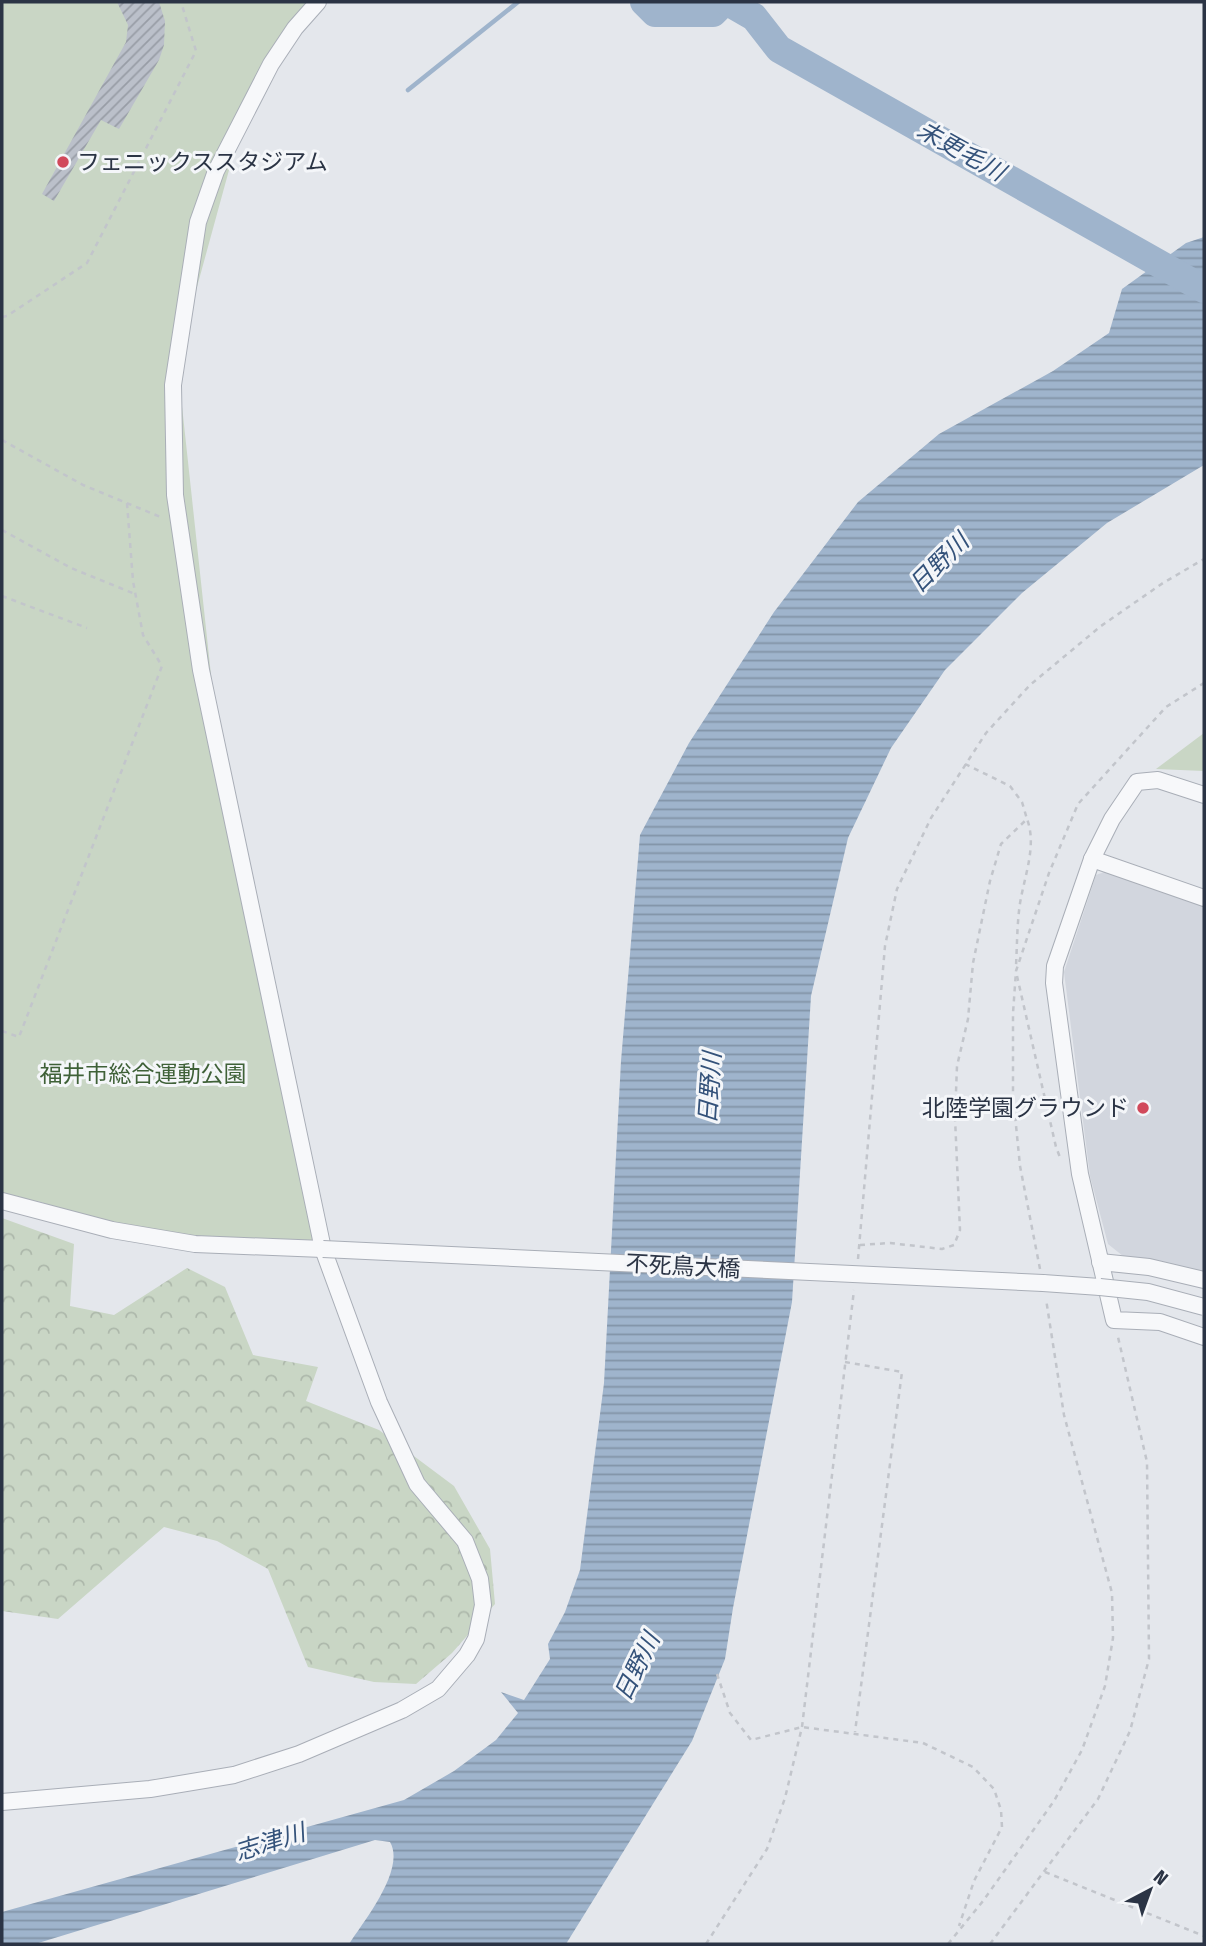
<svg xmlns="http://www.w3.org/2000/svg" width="1206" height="1946" font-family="'Fira Sans Condensed','Noto Sans JP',sans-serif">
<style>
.built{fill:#d2d6de}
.green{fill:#c9d6c5}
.forest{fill:url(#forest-crowns)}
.water{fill:url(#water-rules)}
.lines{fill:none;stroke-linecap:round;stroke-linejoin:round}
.stream{stroke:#9fb4cc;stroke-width:4.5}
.river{stroke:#9fb4cc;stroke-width:28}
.building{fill:url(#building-hatch)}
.minor-casing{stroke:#a9aeb7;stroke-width:18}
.path{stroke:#c2c5cb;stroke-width:2.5;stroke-dasharray:5 5;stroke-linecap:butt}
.minor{stroke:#f7f8fa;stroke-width:16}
.minor-bridge-casing{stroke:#a9aeb7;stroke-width:18;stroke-linecap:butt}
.minor-bridge{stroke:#f7f8fa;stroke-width:16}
.poi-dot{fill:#d1495b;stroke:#f4f6f9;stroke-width:2.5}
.labels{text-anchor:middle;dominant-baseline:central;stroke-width:6;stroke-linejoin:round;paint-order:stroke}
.poi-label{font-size:23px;fill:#2b3445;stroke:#f4f6f9;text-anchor:start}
.park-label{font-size:23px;fill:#3f6138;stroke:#f4f6f9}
.street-label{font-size:23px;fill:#2b3445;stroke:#f4f6f9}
.water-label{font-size:24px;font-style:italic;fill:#34527a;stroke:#f4f6f9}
</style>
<defs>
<pattern id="forest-crowns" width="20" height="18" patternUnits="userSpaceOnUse" patternTransform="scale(1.75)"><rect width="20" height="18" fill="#c9d6c5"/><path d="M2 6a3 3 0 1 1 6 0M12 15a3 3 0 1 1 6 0" fill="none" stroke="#adb8ab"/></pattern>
<pattern id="water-rules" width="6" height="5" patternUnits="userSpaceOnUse" patternTransform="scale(1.75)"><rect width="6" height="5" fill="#9fb4cc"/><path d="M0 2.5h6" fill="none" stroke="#8293a7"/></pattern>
<pattern id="building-hatch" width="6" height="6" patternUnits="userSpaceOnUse" patternTransform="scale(1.75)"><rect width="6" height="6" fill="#bbc0ca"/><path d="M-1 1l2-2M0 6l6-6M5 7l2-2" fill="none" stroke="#989da6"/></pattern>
</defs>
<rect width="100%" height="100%" fill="#e4e7ec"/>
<path class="built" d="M 1110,870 L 1204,903 L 1204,1274 L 1123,1256 L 1108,1244 L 1090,1176 L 1064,972 L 1096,875 Z"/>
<g class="green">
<path d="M 2,2 L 320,2 L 243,119 L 177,360 L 220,758 L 323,1249 L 112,1230 L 41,1202 L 2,1196 Z"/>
<path d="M 1204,733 L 1204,771 L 1156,769 Z"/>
</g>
<path class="forest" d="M 2,1218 L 74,1244 L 70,1306 L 114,1315 L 187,1268 L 225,1287 L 253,1355 L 318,1367 L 306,1401 L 379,1430 L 454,1486 L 490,1549 L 495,1604 L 452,1653 L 416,1684 L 374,1682 L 308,1667 L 268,1569 L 217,1541 L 164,1527 L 58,1619 L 2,1611 Z"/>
<path class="water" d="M 1204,237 L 1204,465 L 1107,523 L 1022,593 L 945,670 L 891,748 L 848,838 L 811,996 L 792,1302 L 733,1608 L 725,1659 L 692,1741 L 566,1944 L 349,1944 C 364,1921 406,1869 390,1842 L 375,1840 L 35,1944 L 2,1944 L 2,1912 L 404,1800 L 454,1771 L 496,1740 L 518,1713 L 501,1692 L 524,1700 L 550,1659 L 548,1644 L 565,1612 L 580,1570 L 604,1383 L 621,1061 L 640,835 L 689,743 L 774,612 L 858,502 L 939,434 L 1053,371 L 1109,333 L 1122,289 L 1186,243 Z"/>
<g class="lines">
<path class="stream" d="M 408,90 L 518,2"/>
<g class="river">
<path d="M 644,2 L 655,13 L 713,13 L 724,2"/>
<path d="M 728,2 L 754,17 L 779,49 L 1204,289"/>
</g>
</g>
<path class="building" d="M 117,2 L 159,2 L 165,21 L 164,45 L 159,60 L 119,129 L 101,120 L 54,201 L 42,194 L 126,42 L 128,25 Z"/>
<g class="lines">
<defs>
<g id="minor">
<path d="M 1204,795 L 1158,780 L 1137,782 L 1112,819 L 1092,859 L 1055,966 L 1054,983 L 1080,1174 L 1114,1320 L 1160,1322 L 1204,1337"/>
<path d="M 1092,859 L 1204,898"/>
<path d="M 2,1201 L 112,1230 L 195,1244 L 323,1249"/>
<path d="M 1100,1262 L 1149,1267 L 1204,1280"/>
<path d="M 1043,1283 L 1100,1287"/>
<path d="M 2,1802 L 150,1789 L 234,1775 L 299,1754 L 402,1710 L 438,1689 L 467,1655 L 476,1639 L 483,1605 L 480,1579 L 465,1541 L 417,1484 L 379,1402 L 323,1249 L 201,670 L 175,495 L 173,385 L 198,222 L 216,171 L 271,64 L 295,28 L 318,2"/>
</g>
</defs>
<use href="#minor" class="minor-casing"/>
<g class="path">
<path d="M 2,317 L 7,316 L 87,263 L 196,51 L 181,2"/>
<path d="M 2,440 L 83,485 L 163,518"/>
<path d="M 2,530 L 71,568 L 135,594"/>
<path d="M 2,596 L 87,628"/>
<path d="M 965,764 L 1010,786 L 1022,802 L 1027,819"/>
<path d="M 1017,976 L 1056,1147 L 1061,1160"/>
<path d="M 2,1031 L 19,1037 L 162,666 L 143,635 L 133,581 L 127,503"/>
<path d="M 860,1245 L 890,1243 L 942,1249 L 954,1245 L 960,1230 L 955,1118 L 957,1066 L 968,1019 L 973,963 L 990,881 L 1001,844 L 1027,819 C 1038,848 1022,881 1019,911 C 1017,929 1017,947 1016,966"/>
<path d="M 858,1259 L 885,946 L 897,889 L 931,818 L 986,733 L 1030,685 L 1101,626 L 1163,583 L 1204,559"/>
<path d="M 1040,1269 L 1020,1166 L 1013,1095 L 1013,1013 L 1016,971 L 1049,873 L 1078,804 L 1166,707 L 1204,683"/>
<path d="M 845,1362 L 902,1372 L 855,1732"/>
<path d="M 717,1674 L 730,1713 L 751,1740 L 802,1727 L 923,1743 L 973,1767 L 994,1789 L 1001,1810 L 1002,1827 L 974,1881 L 959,1926"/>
<path d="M 1045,1872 L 1204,1936"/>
<path d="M 706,1944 L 767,1849 L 785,1798 L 802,1727 L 854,1290"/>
<path d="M 948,1944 L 983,1901 L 1054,1801 L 1082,1750 L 1105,1686 L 1113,1638 L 1112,1593 L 1064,1415 L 1046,1299"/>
<path d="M 990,1944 L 1098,1799 L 1130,1731 L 1149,1659 L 1147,1462 L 1118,1337"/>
</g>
<use href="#minor" class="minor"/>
<defs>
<g id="minor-bridge">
<path d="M 323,1249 L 1043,1283"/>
<path d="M 1100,1287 L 1148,1292 L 1204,1307"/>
</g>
</defs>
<use href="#minor-bridge" class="minor-bridge-casing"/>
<use href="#minor-bridge" class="minor-bridge"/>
</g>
<g class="poi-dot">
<circle cx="63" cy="162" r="7"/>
<circle cx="1143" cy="1108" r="7"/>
</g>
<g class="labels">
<g class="poi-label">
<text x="77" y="162">フェニックススタジアム</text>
<text x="1129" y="1108" text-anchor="end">北陸学園グラウンド</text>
</g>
<g class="park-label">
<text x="143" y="1074">福井市総合運動公園</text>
</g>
<g class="street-label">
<text transform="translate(683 1266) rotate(3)">不死鳥大橋</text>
</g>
<g class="water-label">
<text transform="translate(961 151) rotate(29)">未更毛川</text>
<text transform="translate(939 563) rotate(-45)">日野川</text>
<text transform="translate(710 1088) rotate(-86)">日野川</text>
<text transform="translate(637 1667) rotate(-64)">日野川</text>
<text transform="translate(270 1842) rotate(-17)">志津川</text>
</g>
</g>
<rect width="1206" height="1946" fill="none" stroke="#2b3445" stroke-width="7"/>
<g transform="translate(1150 1890) rotate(41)" stroke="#f4f6f9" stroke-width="5" paint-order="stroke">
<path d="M0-5L12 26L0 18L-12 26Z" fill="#2b3445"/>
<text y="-10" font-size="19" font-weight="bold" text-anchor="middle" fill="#2b3445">N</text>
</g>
</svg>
